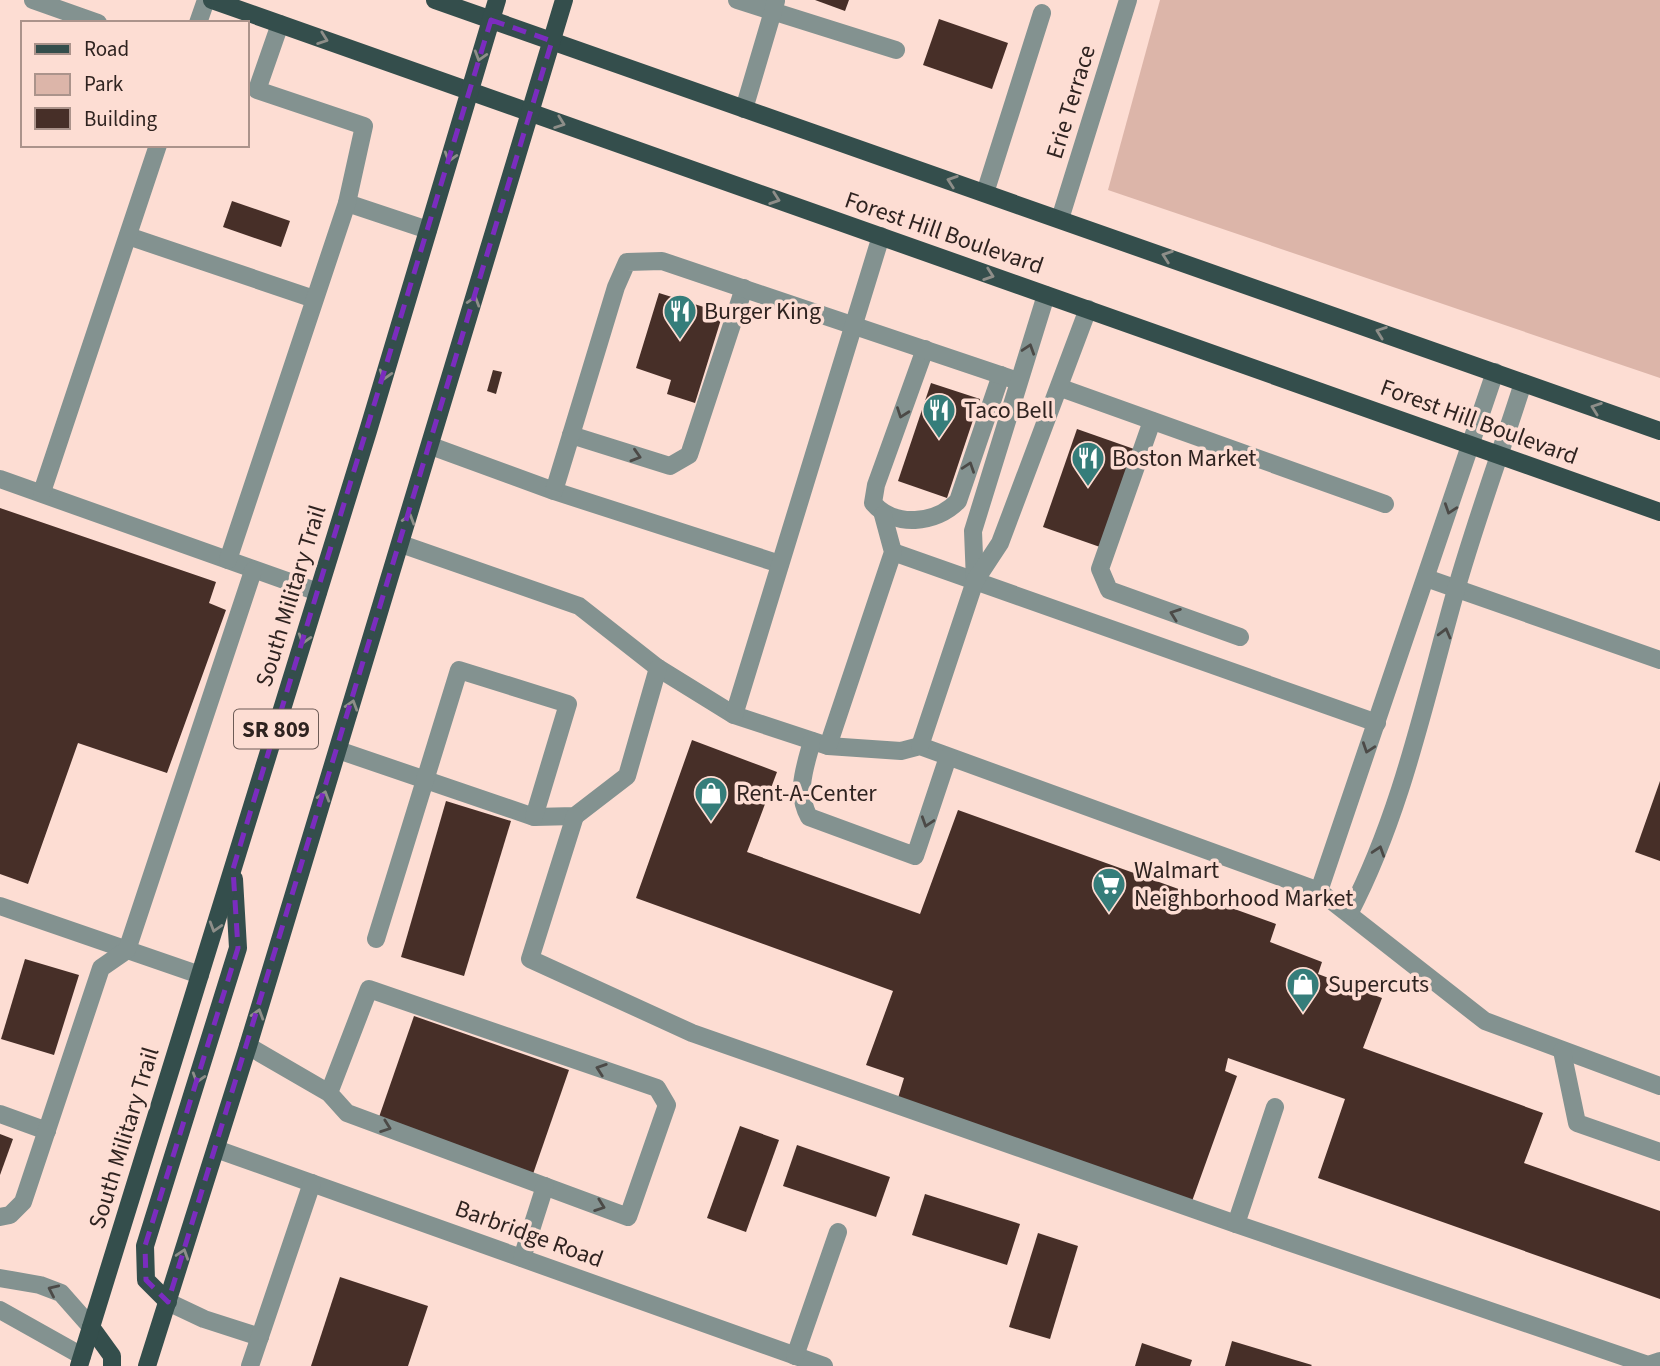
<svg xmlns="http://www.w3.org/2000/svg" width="1660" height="1366" font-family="'Source Sans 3',sans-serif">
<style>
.green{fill:#dcb5a9}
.building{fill:#472f28}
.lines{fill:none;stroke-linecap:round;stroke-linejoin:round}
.minor{stroke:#839290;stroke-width:18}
.major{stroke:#344e4c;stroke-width:18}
.oneway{stroke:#8e8e89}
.oneway2{stroke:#4c4a47}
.marked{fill:none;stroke:#7b2cbf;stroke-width:5;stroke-dasharray:14 9;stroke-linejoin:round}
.labels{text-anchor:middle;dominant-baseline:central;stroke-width:7;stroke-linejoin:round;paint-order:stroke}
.shield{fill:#fdddd3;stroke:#6d5b56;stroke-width:2}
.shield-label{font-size:23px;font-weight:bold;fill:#2f2320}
.street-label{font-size:24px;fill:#2f2320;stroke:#fdddd3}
.poi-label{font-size:24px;fill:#2f2320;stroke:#fdddd3;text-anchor:start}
</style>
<rect width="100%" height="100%" fill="#fdddd3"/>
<path class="green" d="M 1160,0 L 1660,0 L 1660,378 L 1108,190 Z"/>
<g class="building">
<path d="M 815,0 L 849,0 L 845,11 Z"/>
<path d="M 939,19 L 1008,43 L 992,89 L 923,65 Z"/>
<path d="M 232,201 L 290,221 L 281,247 L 223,227 Z"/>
<path d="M 659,293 L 723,313 L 695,403 L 667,394 L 671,380 L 636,368 Z"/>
<path d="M 493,370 L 502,372 L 496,394 L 487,391 Z"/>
<path d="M 931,383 L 980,399 L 947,498 L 898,481 Z"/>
<path d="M 1077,429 L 1134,449 L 1100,547 L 1043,527 Z"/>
<path d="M 0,508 L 216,582 L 209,603 L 226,610 L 167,773 L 78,743 L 28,884 L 0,874 Z"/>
<path d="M 692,740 L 777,772 L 747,852 L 920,914 L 958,810 L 1276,924 L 1270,942 L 1322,962 L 1318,974 L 1382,998 L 1363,1048 L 1543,1113 L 1524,1163 L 1660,1211 L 1660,1299 L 1318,1178 L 1345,1099 L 1228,1058 L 1225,1071 L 1237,1076 L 1191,1204 L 898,1098 L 904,1078 L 866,1065 L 893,991 L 636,898 Z"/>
<path d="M 1660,781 L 1660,861 L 1635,852 Z"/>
<path d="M 446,801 L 511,821 L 464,976 L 401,957 Z"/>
<path d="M 25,959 L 79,975 L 54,1055 L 1,1039 Z"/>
<path d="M 414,1016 L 569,1070 L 533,1174 L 378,1120 Z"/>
<path d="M 740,1126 L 779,1140 L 746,1232 L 707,1218 Z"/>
<path d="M 0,1134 L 13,1139 L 0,1175 Z"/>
<path d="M 797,1145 L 890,1177 L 876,1217 L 783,1186 Z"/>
<path d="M 925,1194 L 1020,1224 L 1007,1265 L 912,1235 Z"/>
<path d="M 1038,1233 L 1078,1246 L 1050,1339 L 1009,1327 Z"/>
<path d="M 340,1277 L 428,1306 L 408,1366 L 311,1366 Z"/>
<path d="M 1232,1341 L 1312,1365 L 1311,1366 L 1225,1366 Z"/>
<path d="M 1142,1343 L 1192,1360 L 1190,1366 L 1135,1366 Z"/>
</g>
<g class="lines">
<g class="minor">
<path d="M 33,0 L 98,23"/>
<path d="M 737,0 L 896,50"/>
<path d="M 198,23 L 206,0"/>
<path d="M 744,109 L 776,1"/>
<path d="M 985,193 L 1042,13"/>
<path d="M 347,203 L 428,230"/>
<path d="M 1060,219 L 1128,0"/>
<path d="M 128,236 L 314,299"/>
<path d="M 925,349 L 876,485 L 873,503 C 894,528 936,524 958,501 L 1001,375"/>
<path d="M 1061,388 L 1385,504"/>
<path d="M 1152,421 L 1100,569 L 1109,590 L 1240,637"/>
<path d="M 571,435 L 670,466 L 689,455 L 744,288"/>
<path d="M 431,446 L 554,491 L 780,564"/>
<path d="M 0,479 L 318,592"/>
<path d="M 554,491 L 616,287 L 627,262 L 662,261 L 1018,381"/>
<path d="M 42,492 L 158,145"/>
<path d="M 401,544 L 579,606 L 658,668 L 734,715 L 828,746 L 901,751 L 920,746 L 1319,891 L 1485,1021 L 1660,1086"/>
<path d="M 893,552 L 1377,723"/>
<path d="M 228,560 L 347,203 L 364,126 L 257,90 L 280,24"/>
<path d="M 1426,578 L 1660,660"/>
<path d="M 975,581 L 973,531 L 1046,295"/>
<path d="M 734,715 L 881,236"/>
<path d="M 812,741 C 805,768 795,791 809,817 L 915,856 L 948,757"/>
<path d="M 828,746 L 893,552 L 883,515"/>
<path d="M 920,746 L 975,581 L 1000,543 L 1088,309"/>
<path d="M 338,750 L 534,817 L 575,816 L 627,776 L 658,668"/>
<path d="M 575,816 L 530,959 L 692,1033 L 1236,1224"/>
<path d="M 1319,891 L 1495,372"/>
<path d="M 0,906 L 200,975"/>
<path d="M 1350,912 C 1402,812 1425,699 1456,590 C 1476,520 1501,452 1523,383"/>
<path d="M 376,939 L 459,670 L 568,704 L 534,817"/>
<path d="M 248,1046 L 329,1093 L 347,1113 L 628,1217 L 667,1105 L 657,1088 L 369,989 L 329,1093"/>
<path d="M 1562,1051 L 1577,1123 L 1660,1152"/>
<path d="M 1275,1107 L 1236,1224 L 1648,1365 L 1660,1361"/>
<path d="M 0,1114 L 47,1131"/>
<path d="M 216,1149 L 824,1366"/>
<path d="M 0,1217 L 10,1215 L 23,1202 L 101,968 L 127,950 L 253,571"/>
<path d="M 522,1258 L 545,1186"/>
<path d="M 0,1278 L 40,1285 L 61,1293 L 91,1327"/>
<path d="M 168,1302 L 204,1319 L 260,1337"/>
<path d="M 0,1310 L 82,1356"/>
<path d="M 795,1356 L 838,1232"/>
<path d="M 250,1366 L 312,1183"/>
</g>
<g class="major">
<path d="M 212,0 L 1660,512"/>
<path d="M 435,0 L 1660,431"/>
<path d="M 168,1302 L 146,1280 L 145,1246 L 238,948 L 234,879"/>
<path d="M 91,1327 L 112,1356 L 112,1366"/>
<path d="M 79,1366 L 368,431 L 497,0"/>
<path d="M 147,1366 L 248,1046 L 564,0"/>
</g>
</g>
<defs><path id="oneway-chevron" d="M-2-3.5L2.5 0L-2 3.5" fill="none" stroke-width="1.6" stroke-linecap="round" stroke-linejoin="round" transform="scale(1.75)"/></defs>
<g class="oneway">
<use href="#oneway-chevron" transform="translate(323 39) rotate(20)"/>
<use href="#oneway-chevron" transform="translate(480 56) rotate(107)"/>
<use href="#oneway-chevron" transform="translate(560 123) rotate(20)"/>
<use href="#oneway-chevron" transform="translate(450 157) rotate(107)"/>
<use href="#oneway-chevron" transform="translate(952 181) rotate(-161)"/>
<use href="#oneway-chevron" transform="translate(775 199) rotate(19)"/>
<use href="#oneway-chevron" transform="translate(1167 256) rotate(-161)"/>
<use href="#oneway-chevron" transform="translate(989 275) rotate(19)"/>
<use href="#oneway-chevron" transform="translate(474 301) rotate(-73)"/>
<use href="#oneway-chevron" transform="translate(1381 332) rotate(-160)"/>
<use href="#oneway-chevron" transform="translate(385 375) rotate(107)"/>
<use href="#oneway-chevron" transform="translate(1596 408) rotate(-160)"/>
<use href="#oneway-chevron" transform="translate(409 519) rotate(-73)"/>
<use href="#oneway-chevron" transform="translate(304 639) rotate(107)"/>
<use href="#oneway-chevron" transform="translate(352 705) rotate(-73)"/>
<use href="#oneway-chevron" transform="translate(324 796) rotate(-73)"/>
<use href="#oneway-chevron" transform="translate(215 927) rotate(107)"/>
<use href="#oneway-chevron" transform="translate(258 1014) rotate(-73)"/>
<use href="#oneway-chevron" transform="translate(198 1078) rotate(107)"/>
<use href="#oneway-chevron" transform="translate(183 1254) rotate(-72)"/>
</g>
<g class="oneway2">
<use href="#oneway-chevron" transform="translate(1029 349) rotate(-72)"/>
<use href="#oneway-chevron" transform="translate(902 413) rotate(110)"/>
<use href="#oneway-chevron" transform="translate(636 456) rotate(17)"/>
<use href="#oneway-chevron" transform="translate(969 467) rotate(-71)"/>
<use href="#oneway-chevron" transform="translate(1450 509) rotate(109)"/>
<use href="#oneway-chevron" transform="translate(1175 614) rotate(-160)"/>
<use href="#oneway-chevron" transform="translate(1445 633) rotate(-75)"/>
<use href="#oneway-chevron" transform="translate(1368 748) rotate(109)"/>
<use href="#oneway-chevron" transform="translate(927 822) rotate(108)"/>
<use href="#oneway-chevron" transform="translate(1379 851) rotate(-72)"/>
<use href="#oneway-chevron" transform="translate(601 1069) rotate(-161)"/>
<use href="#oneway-chevron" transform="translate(386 1127) rotate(20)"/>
<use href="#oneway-chevron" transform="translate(600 1206) rotate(20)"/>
<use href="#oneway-chevron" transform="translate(53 1290) rotate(-155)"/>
</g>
<path class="marked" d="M 491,20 L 552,41 L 168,1302 L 146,1280 L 145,1246 L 238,948 L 233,869 Z"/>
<defs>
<symbol id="restaurant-pin" viewBox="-11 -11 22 30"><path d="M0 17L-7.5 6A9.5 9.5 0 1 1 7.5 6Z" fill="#357d7a" stroke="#fdddd3"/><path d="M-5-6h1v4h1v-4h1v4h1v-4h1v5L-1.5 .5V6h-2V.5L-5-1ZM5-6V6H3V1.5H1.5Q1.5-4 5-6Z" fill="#fff"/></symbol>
<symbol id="shop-pin" viewBox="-11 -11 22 30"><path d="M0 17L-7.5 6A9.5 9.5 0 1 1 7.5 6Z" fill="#357d7a" stroke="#fdddd3"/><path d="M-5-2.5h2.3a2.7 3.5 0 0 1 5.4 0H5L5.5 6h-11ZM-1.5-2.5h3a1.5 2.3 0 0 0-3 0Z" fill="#fff"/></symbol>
<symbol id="supermarket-pin" viewBox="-11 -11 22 30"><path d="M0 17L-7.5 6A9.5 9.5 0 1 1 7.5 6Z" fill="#357d7a" stroke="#fdddd3"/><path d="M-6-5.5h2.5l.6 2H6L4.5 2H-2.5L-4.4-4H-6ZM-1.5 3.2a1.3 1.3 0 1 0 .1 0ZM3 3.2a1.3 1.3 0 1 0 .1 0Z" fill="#fff"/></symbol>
</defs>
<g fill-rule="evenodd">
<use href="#restaurant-pin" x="661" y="292" width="38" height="52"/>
<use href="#restaurant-pin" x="920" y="391" width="38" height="52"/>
<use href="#restaurant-pin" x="1069" y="439" width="38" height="52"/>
<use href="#shop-pin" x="692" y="774" width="38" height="52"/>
<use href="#supermarket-pin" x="1090" y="865" width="38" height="52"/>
<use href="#shop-pin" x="1284" y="965" width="38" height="52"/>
</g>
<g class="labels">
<rect class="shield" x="234" y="709.5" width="84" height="39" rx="5"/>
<g class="shield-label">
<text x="276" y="729">SR 809</text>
</g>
<g class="street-label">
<text transform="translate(1071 102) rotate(-73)">Erie Terrace</text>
<text transform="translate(944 233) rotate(19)">Forest Hill Boulevard</text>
<text transform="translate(1479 422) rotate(20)">Forest Hill Boulevard</text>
<text transform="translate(291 596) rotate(-73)">South Military Trail</text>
<text transform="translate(124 1138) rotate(-73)">South Military Trail</text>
<text transform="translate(529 1234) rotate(20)">Barbridge Road</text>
</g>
<g class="poi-label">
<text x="704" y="311">Burger King</text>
<text x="964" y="410">Taco Bell</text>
<text x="1112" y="458">Boston Market</text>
<text x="736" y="793">Rent-A-Center</text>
<text x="1134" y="870">Walmart<tspan x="1134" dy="28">Neighborhood Market</tspan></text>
<text x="1328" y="984">Supercuts</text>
</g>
</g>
<rect x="21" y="21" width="228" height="126" fill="#fdddd3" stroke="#ab938b" stroke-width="2"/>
<rect x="35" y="44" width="35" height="10" fill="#344e4c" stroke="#ab938b" stroke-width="2"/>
<text x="84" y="56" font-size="21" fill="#2f2320">Road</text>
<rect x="35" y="74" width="35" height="21" fill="#dcb5a9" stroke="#ab938b" stroke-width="2"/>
<text x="84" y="91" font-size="21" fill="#2f2320">Park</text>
<rect x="35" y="108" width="35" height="21" fill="#472f28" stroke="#ab938b" stroke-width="2"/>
<text x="84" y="126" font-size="21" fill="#2f2320">Building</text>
</svg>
